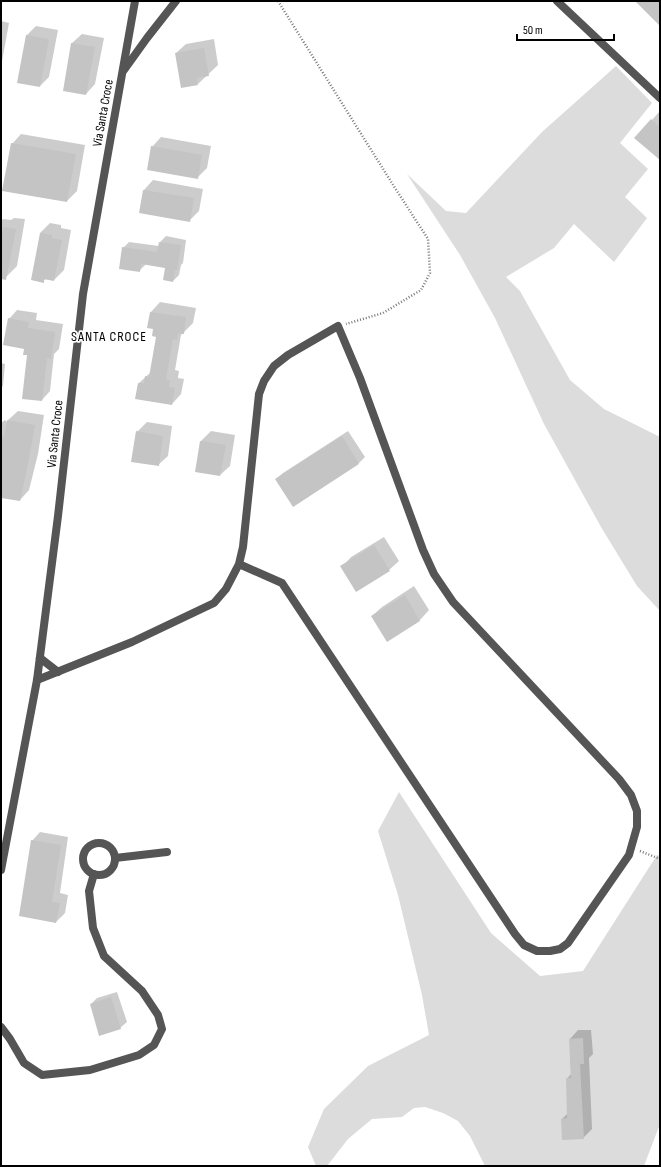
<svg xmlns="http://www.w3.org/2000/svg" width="661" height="1167" font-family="'Sofia Sans Condensed',sans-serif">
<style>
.green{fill:#dcdcdc}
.shadow{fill:#0003}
.building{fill:#c4c4c4}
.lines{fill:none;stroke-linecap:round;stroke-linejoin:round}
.path{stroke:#777;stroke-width:2.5;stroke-dasharray:1 2;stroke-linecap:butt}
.minor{stroke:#555;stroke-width:8}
.labels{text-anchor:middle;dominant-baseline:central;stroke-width:3.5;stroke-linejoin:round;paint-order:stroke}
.street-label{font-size:13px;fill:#000;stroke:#fff}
.neighbourhood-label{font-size:14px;letter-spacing:1px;fill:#000;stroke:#fff}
</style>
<rect width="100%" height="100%" fill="#fff"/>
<g class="green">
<path d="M 616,66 L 652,103 L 620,143 L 648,169 L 625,197 L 647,218 L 614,262 L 574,224 L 554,248 L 506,277 L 520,291 L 570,380 L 604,409 L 660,437 L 660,611 L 637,586 L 601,527 L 544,424 L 495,318 L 460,255 L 407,174 L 446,211 L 466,213 L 542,132 Z"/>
<path d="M 399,792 L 491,933 L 540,976 L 583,971 L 657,855 L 660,856 L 660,1124 L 644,1166 L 485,1166 L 470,1136 L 458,1121 L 443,1113 L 425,1107 L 414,1108 L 402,1117 L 372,1119 L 348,1139 L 327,1166 L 316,1166 L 308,1147 L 324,1109 L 368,1066 L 429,1035 L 422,995 L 398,895 L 378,831 Z"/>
</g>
<g class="shadow">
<path d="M 1,21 L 9,23 L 1,67 Z"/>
<path d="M 36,26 L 58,30 L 49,77 L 40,86 L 26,36 Z"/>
<path d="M 82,34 L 104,38 L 95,84 L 86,94 L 64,90 L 72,43 Z"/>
<path d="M 214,39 L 218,65 L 198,84 L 176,53 L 186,44 Z"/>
<path d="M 660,111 L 660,159 L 652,120 Z"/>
<path d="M 21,134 L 85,145 L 77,191 L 67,201 L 12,144 Z"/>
<path d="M 161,137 L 211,146 L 207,168 L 197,178 L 152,147 Z"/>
<path d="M 153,180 L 203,189 L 199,211 L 189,221 L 140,212 L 144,190 Z"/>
<path d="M 14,218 L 25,219 L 17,266 L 7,276 L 1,275 L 1,221 L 3,219 L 11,220 Z"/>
<path d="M 50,223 L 61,225 L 61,228 L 71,230 L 64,270 L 54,280 L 46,279 L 43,281 L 40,233 Z"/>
<path d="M 166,236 L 186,240 L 183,263 L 181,265 L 179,275 L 173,281 L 166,267 L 146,264 L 140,270 L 123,248 L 129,242 L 159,246 L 160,242 Z"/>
<path d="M 160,302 L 196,308 L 193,323 L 181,335 L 175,370 L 179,371 L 178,378 L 184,379 L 181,394 L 172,404 L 139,383 L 151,372 L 157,336 L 154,328 L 149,327 L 151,312 Z"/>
<path d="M 17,310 L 37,313 L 36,320 L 63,324 L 59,349 L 54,354 L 50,391 L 42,400 L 28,354 L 9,319 Z"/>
<path d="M 1,363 L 5,364 L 3,386 L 1,388 Z"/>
<path d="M 18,411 L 44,415 L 38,454 L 29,490 L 20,500 L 1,497 L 1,423 L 5,420 L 8,423 L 8,420 Z"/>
<path d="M 147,422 L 172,426 L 168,456 L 158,465 L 137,432 Z"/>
<path d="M 211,431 L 235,435 L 230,466 L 220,475 L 196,471 L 201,441 Z"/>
<path d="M 348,431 L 365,457 L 359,463 L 294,506 L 276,479 L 283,473 Z"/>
<path d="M 384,537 L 399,561 L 389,570 L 342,567 L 351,557 Z"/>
<path d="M 414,586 L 429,610 L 420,620 L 387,640 L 372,616 L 382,607 Z"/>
<path d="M 40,832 L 68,837 L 60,893 L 68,895 L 65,913 L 56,922 L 32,841 Z"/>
<path d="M 117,992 L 127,1022 L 120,1028 L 91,1004 L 97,998 Z"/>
<path d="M 578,1030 L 591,1030 L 593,1054 L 589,1058 L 592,1129 L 583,1138 L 562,1119 L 568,1113 L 567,1079 L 571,1074 L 570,1039 Z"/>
</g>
<g class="building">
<path d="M 635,1 L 660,1 L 660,26 Z"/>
<path d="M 26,35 L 49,39 L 40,87 L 17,83 Z"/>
<path d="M 71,43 L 95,47 L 86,95 L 63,91 Z"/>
<path d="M 204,48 L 209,76 L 197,78 L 198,85 L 181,88 L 175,53 Z"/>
<path d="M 651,119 L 660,127 L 660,160 L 634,138 Z"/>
<path d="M 11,143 L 76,154 L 67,202 L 2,191 Z"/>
<path d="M 151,146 L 202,155 L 198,179 L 147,170 Z"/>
<path d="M 143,190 L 194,198 L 190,222 L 139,213 Z"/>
<path d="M 3,227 L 16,229 L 6,280 L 1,279 L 1,230 L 3,230 Z"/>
<path d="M 40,233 L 52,235 L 52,238 L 62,240 L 54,281 L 44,279 L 44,283 L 31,280 Z"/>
<path d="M 159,242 L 181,245 L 177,270 L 175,270 L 173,282 L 163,280 L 165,268 L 141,264 L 140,272 L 119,269 L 122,247 L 157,252 Z"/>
<path d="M 150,312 L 186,317 L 184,334 L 178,333 L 177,340 L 173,339 L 166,379 L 170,380 L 169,387 L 175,388 L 172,405 L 135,399 L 138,383 L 144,383 L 145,376 L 149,377 L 156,337 L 152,336 L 153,329 L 147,328 Z"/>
<path d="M 8,318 L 29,322 L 28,328 L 55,332 L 51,359 L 47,358 L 42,401 L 22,399 L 27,355 L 23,355 L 24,349 L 3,345 Z"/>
<path d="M 7,420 L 35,425 L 28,464 L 20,501 L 1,498 L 1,435 L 4,438 Z"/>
<path d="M 136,431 L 163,436 L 159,466 L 131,462 Z"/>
<path d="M 342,436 L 359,464 L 293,507 L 275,479 Z"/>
<path d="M 200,441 L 226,445 L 220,476 L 195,472 Z"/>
<path d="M 374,545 L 390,571 L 356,592 L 340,566 Z"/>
<path d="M 405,595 L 420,621 L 387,642 L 371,616 Z"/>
<path d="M 31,840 L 61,845 L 52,902 L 60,903 L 56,923 L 19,916 Z"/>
<path d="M 111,997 L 121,1029 L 99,1036 L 90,1004 Z"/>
<path d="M 583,1038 L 584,1064 L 580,1064 L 584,1139 L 562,1140 L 561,1119 L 567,1118 L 566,1078 L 571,1078 L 569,1039 Z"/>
</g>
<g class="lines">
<g class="path">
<path d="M 278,1 L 395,188 L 428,239 L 430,273 L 421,290 L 383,313 L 346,324"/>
<path d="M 640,851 L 660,859"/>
</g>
<g class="minor">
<path d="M 557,1 L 660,98"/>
<path d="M 124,70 L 147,38 L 176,1"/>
<path d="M 40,658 L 58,672"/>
<path d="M 37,680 L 132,642 L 214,603 L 226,589 L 239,564 L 243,547 L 259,394 L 264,381 L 274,366 L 288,355 L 338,326 L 360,378 L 423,550 L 434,574 L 453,602 L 619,779 L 631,795 L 637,811 L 637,827 L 629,855 L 568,943 L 560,949 L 550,951 L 537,951 L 524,945 L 515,934 L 282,583 L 239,564"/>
<circle cx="99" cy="859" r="16"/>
<path d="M 115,858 L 167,852"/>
<path d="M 1,870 L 37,680 L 58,516 L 83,294 L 135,1"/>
<path d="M 1,1027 L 10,1039 L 24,1063 L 42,1075 L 90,1070 L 139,1055 L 154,1045 L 162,1029 L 158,1015 L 142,991 L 104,956 L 93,928 L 89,891 L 94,874"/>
</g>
</g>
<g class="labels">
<g class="street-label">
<text transform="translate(103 113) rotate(-80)">Via Santa Croce</text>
<text transform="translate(55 434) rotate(-84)">Via Santa Croce</text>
</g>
<g class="neighbourhood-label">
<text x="109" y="336">SANTA CROCE</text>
</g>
</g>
<rect width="661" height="1167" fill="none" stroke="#000000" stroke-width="4"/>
<path d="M517 34v6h97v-6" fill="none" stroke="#000000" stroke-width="2"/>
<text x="523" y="34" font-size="12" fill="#000000" stroke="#ffffff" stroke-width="3" paint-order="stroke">50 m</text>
</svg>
